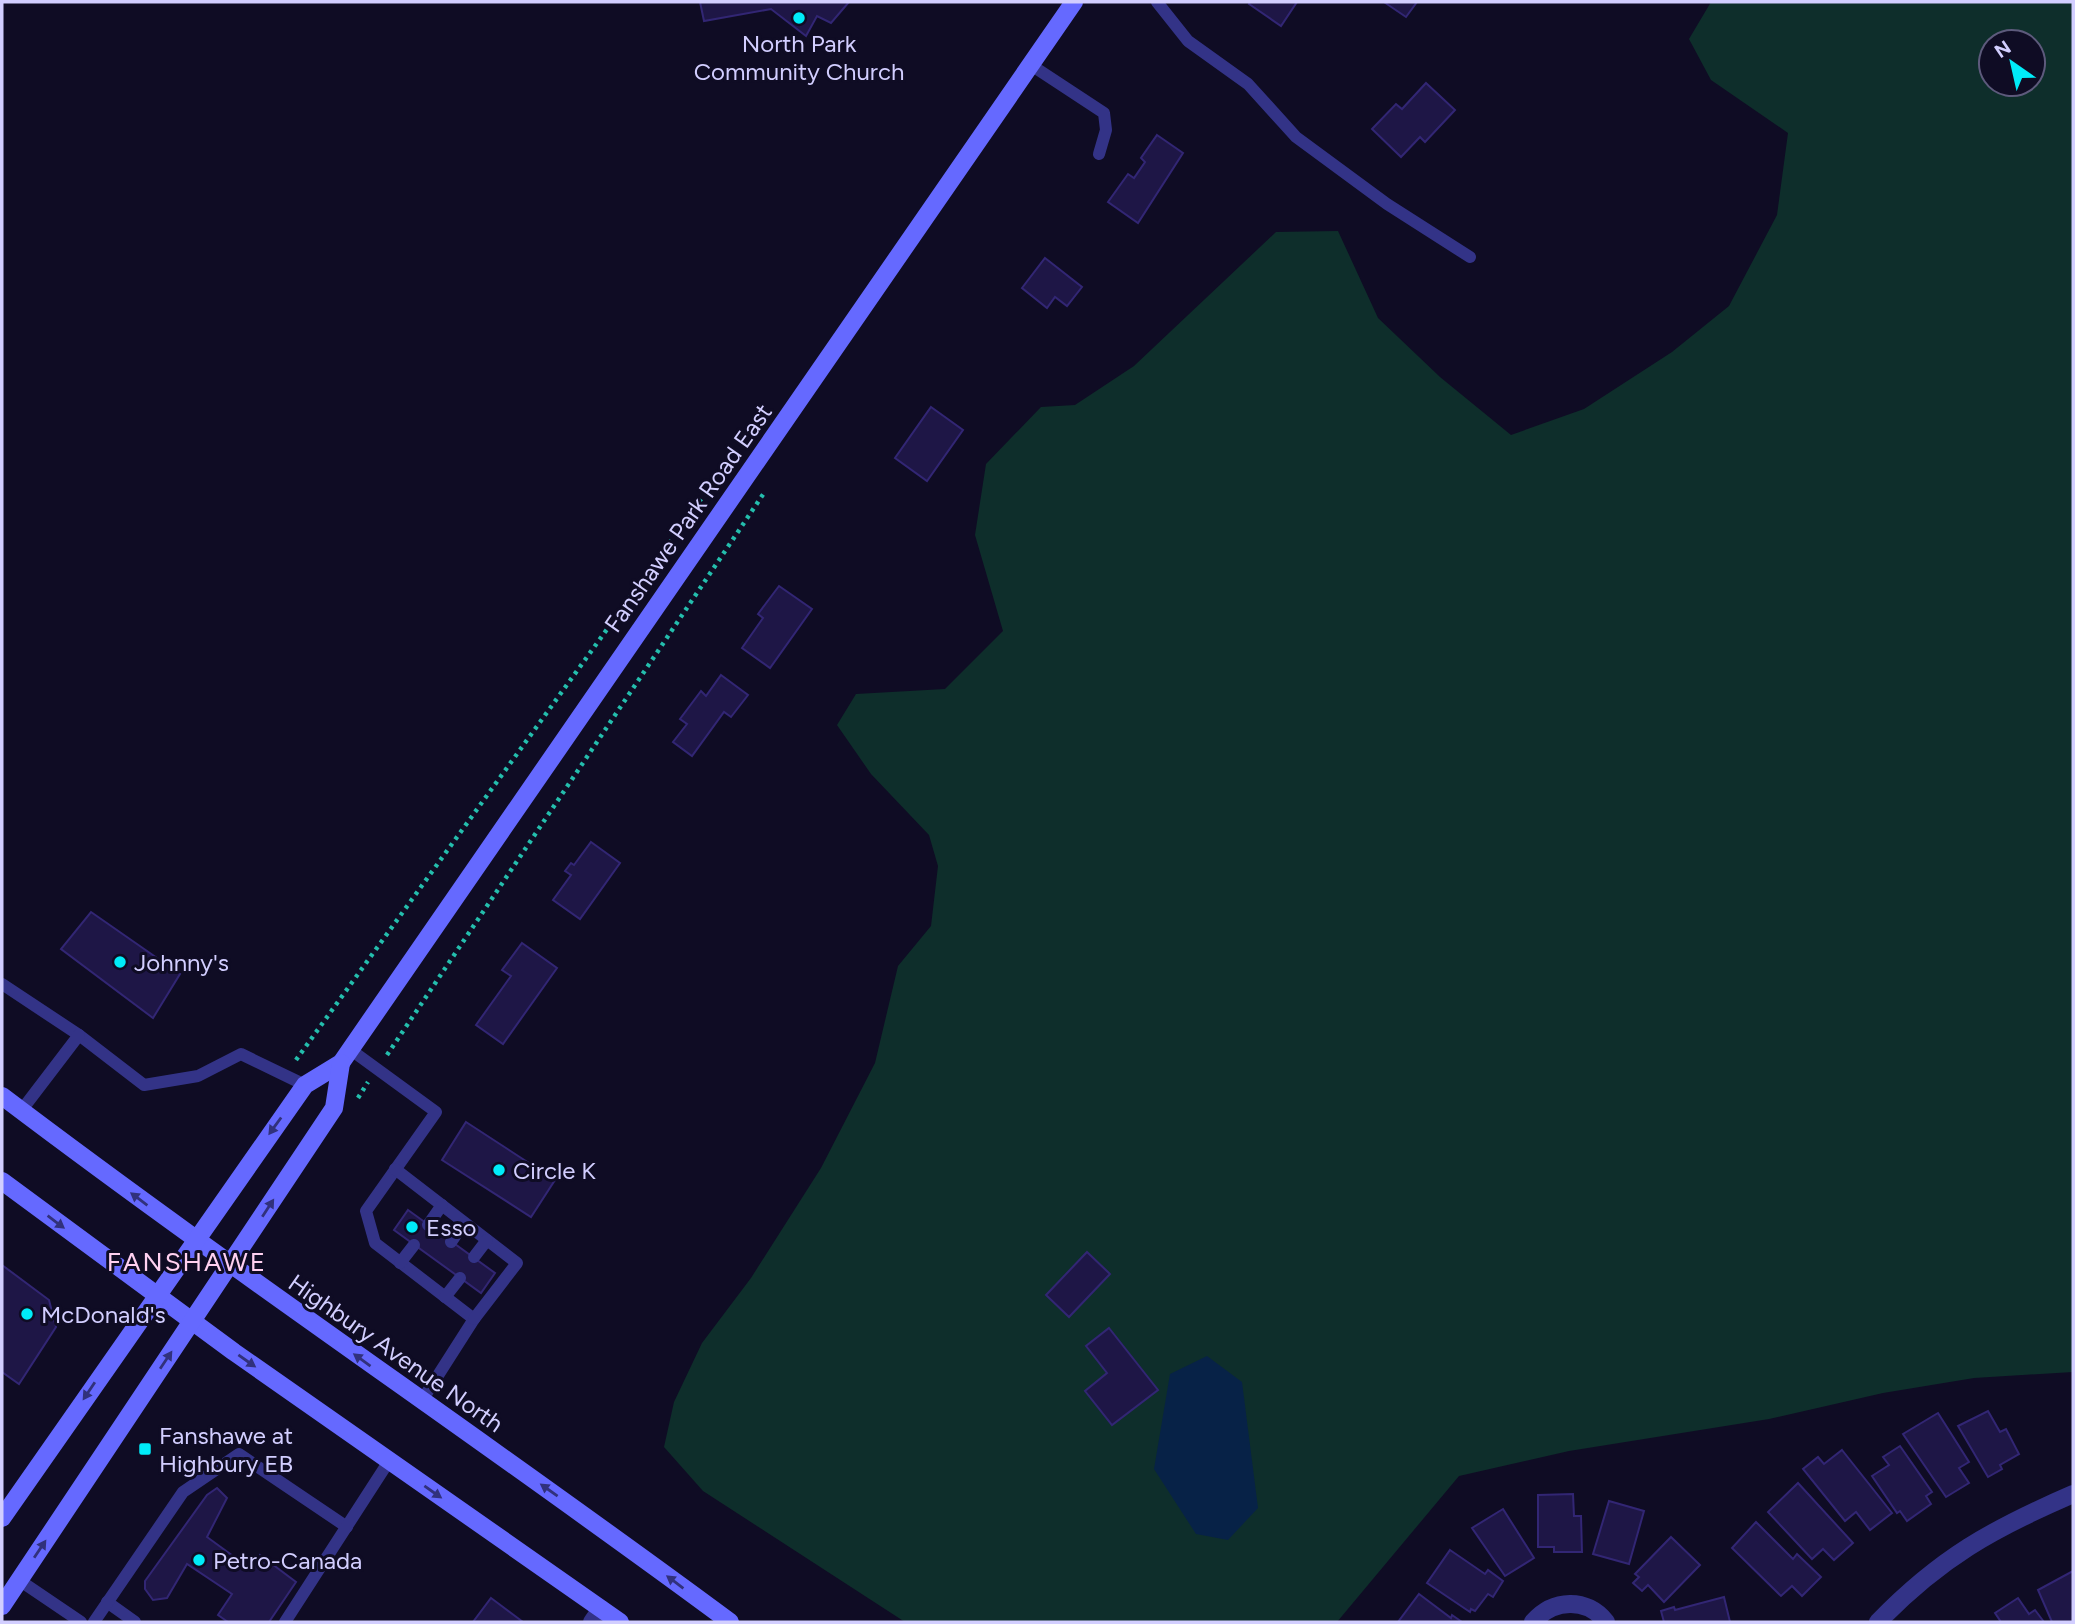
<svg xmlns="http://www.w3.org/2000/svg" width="2075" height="1624" font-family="Figtree,sans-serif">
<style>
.green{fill:#0e2e2b;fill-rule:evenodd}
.water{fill:#072247}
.building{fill:#1e1646;stroke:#322674;stroke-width:2}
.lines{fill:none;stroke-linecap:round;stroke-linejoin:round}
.path{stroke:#24bead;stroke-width:4.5;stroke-dasharray:3.5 5;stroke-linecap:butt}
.service{stroke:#333387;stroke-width:12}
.minor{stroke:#333387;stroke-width:18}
.tertiary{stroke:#333387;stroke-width:18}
.secondary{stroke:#6569ff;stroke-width:18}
.oneway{fill:#31317c}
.poi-dot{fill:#00ecf9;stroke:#0f0c24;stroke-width:2.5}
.labels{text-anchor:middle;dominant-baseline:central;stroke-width:6;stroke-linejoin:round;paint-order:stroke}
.poi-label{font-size:24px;fill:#d2ceff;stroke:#0f0c24;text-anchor:start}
.street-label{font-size:24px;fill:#d2ceff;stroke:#0f0c24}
.neighbourhood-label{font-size:26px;letter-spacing:2px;fill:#ffd0f0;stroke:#0f0c24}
</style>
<rect width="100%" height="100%" fill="#0f0c24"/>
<path class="green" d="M 1711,2 L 2073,2 L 2073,1372 L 1974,1378 L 1883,1393 L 1769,1419 L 1569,1451 L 1459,1476 L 1337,1622 L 905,1622 L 703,1491 L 664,1447 L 674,1402 L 702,1343 L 751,1278 L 821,1168 L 875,1063 L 898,966 L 931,926 L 938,866 L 929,835 L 871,774 L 837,725 L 856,694 L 945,689 L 1003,631 L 975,535 L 986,464 L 1041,407 L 1075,405 L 1134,366 L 1276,232 L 1338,231 L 1378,318 L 1440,377 L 1511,435 L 1584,409 L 1672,352 L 1729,306 L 1777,215 L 1788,133 L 1711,80 L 1689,39 ZM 1991,42 L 2033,42 L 2033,84 L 1991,84 Z"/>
<path class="water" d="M 1207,1356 L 1242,1382 L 1258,1508 L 1228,1540 L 1196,1534 L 1154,1469 L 1170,1374 Z"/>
<g class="building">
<path d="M 700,2 L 849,2 L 831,23 L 817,16 L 806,36 L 771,9 L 704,21 Z"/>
<path d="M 1250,2 L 1297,2 L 1281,26 L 1249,4 Z"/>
<path d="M 1384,2 L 1417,2 L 1406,17 Z"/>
<path d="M 1426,83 L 1455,110 L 1425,142 L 1420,137 L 1401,157 L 1372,129 L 1396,104 L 1402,109 Z"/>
<path d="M 1157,135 L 1183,153 L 1138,223 L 1108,202 L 1128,174 L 1134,178 L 1145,162 L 1141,158 Z"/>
<path d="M 1045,258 L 1082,287 L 1067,306 L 1055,297 L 1047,308 L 1022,288 Z"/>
<path d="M 931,407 L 963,430 L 927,481 L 895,458 Z"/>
<path d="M 779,586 L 812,609 L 770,668 L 742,648 L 763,618 L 758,614 Z"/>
<path d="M 721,675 L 748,695 L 731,717 L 724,712 L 692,756 L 673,742 L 687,724 L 680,719 L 701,691 L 706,696 Z"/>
<path d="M 591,842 L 620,863 L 580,919 L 553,900 L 571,875 L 565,871 L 571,863 L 574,865 Z"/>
<path d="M 91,912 L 180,974 L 153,1018 L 61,949 Z"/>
<path d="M 522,943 L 557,968 L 503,1044 L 476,1025 L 511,976 L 502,970 Z"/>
<path d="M 466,1122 L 555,1180 L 531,1217 L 442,1160 Z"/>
<path d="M 408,1210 L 495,1273 L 481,1293 L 394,1230 Z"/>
<path d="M 1087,1252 L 1110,1274 L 1069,1317 L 1046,1295 Z"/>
<path d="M 2,1265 L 49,1300 L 56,1327 L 19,1384 L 2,1372 Z"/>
<path d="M 1109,1328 L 1158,1390 L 1112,1425 L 1085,1391 L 1107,1373 L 1086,1346 Z"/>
<path d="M 1988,1411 L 2000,1432 L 2006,1429 L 2019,1454 L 2000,1465 L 2002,1469 L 1988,1477 L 1958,1426 Z"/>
<path d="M 1938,1413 L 1969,1462 L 1959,1468 L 1969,1483 L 1946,1497 L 1903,1434 Z"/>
<path d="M 1900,1446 L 1932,1492 L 1926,1496 L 1931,1504 L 1907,1521 L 1900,1511 L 1897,1513 L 1872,1476 L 1889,1465 L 1883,1457 Z"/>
<path d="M 1842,1450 L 1892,1513 L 1870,1530 L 1856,1512 L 1845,1521 L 1803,1469 L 1818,1457 L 1824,1464 Z"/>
<path d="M 1798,1483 L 1853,1543 L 1834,1560 L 1823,1549 L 1812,1559 L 1768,1512 Z"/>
<path d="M 217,1488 L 227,1498 L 207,1537 L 251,1569 L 260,1555 L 296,1582 L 269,1622 L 228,1622 L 218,1615 L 232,1594 L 187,1564 L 167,1598 L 153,1600 L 145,1589 L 145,1581 L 207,1495 Z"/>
<path d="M 1573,1494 L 1574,1516 L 1581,1516 L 1582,1552 L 1554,1552 L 1554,1547 L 1538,1547 L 1538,1495 Z"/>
<path d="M 1609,1501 L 1644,1511 L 1629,1564 L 1593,1554 Z"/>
<path d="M 1503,1509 L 1534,1558 L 1505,1576 L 1472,1528 Z"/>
<path d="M 1756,1522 L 1793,1559 L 1797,1554 L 1821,1577 L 1802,1596 L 1792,1586 L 1781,1596 L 1732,1548 Z"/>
<path d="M 1671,1537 L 1700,1565 L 1664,1602 L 1648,1585 L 1642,1591 L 1633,1583 L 1639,1577 L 1635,1574 Z"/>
<path d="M 1450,1550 L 1485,1574 L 1488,1570 L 1503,1581 L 1493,1597 L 1488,1594 L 1475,1611 L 1471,1609 L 1470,1612 L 1427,1583 Z"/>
<path d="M 2073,1571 L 2073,1622 L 2052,1622 L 2038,1590 Z"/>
<path d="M 1419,1594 L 1451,1618 L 1452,1615 L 1462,1622 L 1398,1622 Z"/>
<path d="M 1724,1597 L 1730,1622 L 1664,1622 L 1661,1611 L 1674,1607 L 1675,1610 Z"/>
<path d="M 491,1598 L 523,1622 L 473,1622 Z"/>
<path d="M 2018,1598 L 2029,1614 L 2035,1610 L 2044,1622 L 2001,1622 L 1995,1613 Z"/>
</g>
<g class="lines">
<g class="path">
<path d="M 387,1055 L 764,493"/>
<path d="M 296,1060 L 717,477"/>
<path d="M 358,1098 L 368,1082"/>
</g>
<g class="service">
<path d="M 1157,2 L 1188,41 L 1248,84 L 1296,137 L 1387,204 L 1470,257"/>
<path d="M 1031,65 L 1104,113 L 1106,130 L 1099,154"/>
<path d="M 2,984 L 79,1035 L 144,1085 L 198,1076 L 241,1054 L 305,1085"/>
<path d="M 351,1050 L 436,1112 L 366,1211 L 375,1243 L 474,1319 L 421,1402"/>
<path d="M 21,1111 L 79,1035"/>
<path d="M 395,1169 L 517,1263 L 474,1319"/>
<path d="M 428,1225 L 442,1205"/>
<path d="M 451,1242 L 464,1223"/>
<path d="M 474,1257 L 487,1240"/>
<path d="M 400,1263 L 414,1245"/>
<path d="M 445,1297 L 460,1278"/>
<path d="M 19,1580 L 81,1622"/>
<path d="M 107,1602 L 135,1622"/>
<path d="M 94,1622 L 183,1492 L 239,1454 L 347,1527"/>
<path d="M 285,1622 L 389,1461"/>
</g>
<g class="minor">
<path d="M 592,1622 L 601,1609"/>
<path d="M 1533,1622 C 1553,1599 1587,1597 1606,1622"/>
</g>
<path class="tertiary" d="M 1878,1622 C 1940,1558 1992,1529 2073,1494"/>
<g class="secondary">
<path d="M 2,1096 C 241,1277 490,1444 730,1622"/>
<path d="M 2,1181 L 234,1352 L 620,1622"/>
<path d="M 2,1518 L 305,1085 L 341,1063 L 1074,2"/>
<path d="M 2,1606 L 334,1108 L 341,1063"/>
</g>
</g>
<defs><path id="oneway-solid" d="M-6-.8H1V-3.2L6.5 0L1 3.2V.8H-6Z" transform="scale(1.75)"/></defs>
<g class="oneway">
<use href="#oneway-solid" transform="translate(275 1126) rotate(126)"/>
<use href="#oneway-solid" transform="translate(139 1199) rotate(-143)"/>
<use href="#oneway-solid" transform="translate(268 1208) rotate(-57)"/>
<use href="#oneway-solid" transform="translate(56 1222) rotate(37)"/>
<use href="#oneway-solid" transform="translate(166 1360) rotate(-56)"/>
<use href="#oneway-solid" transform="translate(362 1360) rotate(-144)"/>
<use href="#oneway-solid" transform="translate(247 1361) rotate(35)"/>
<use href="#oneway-solid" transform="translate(89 1391) rotate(124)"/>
<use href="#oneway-solid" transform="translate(549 1490) rotate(-145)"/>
<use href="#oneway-solid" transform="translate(433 1492) rotate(35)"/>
<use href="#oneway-solid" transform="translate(40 1549) rotate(-56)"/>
<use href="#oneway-solid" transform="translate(675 1582) rotate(-143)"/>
</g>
<g class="poi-dot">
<circle cx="799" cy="18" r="7"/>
<circle cx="120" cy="962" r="7"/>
<circle cx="499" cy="1170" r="7"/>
<circle cx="412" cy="1227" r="7"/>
<circle cx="27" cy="1314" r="7"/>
<rect x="138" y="1442" width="14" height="14" rx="3.5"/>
<circle cx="199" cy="1560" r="7"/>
</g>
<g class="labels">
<g class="poi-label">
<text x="799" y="43" text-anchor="middle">North Park<tspan x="799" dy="28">Community Church</tspan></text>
<text x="134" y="962">Johnny's</text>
<text x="513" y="1170">Circle K</text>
<text x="426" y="1227">Esso</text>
<text x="41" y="1314">McDonald's</text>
<text x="159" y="1435">Fanshawe at<tspan x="159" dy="28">Highbury EB</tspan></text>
<text x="213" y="1560">Petro-Canada</text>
</g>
<g class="street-label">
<text transform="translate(688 518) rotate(-55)">Fanshawe Park Road East</text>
<text transform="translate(396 1353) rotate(35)">Highbury Avenue North</text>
</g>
<g class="neighbourhood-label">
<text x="187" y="1262">FANSHAWE</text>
</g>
</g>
<rect width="2075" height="1624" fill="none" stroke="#d2ceff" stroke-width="7"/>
<g transform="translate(2012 63) rotate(326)"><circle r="33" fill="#0f0c24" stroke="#5d5a7c" stroke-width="2"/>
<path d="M0-5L12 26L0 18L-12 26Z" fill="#00ecf9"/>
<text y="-10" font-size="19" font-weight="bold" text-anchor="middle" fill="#d2ceff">N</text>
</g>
</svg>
